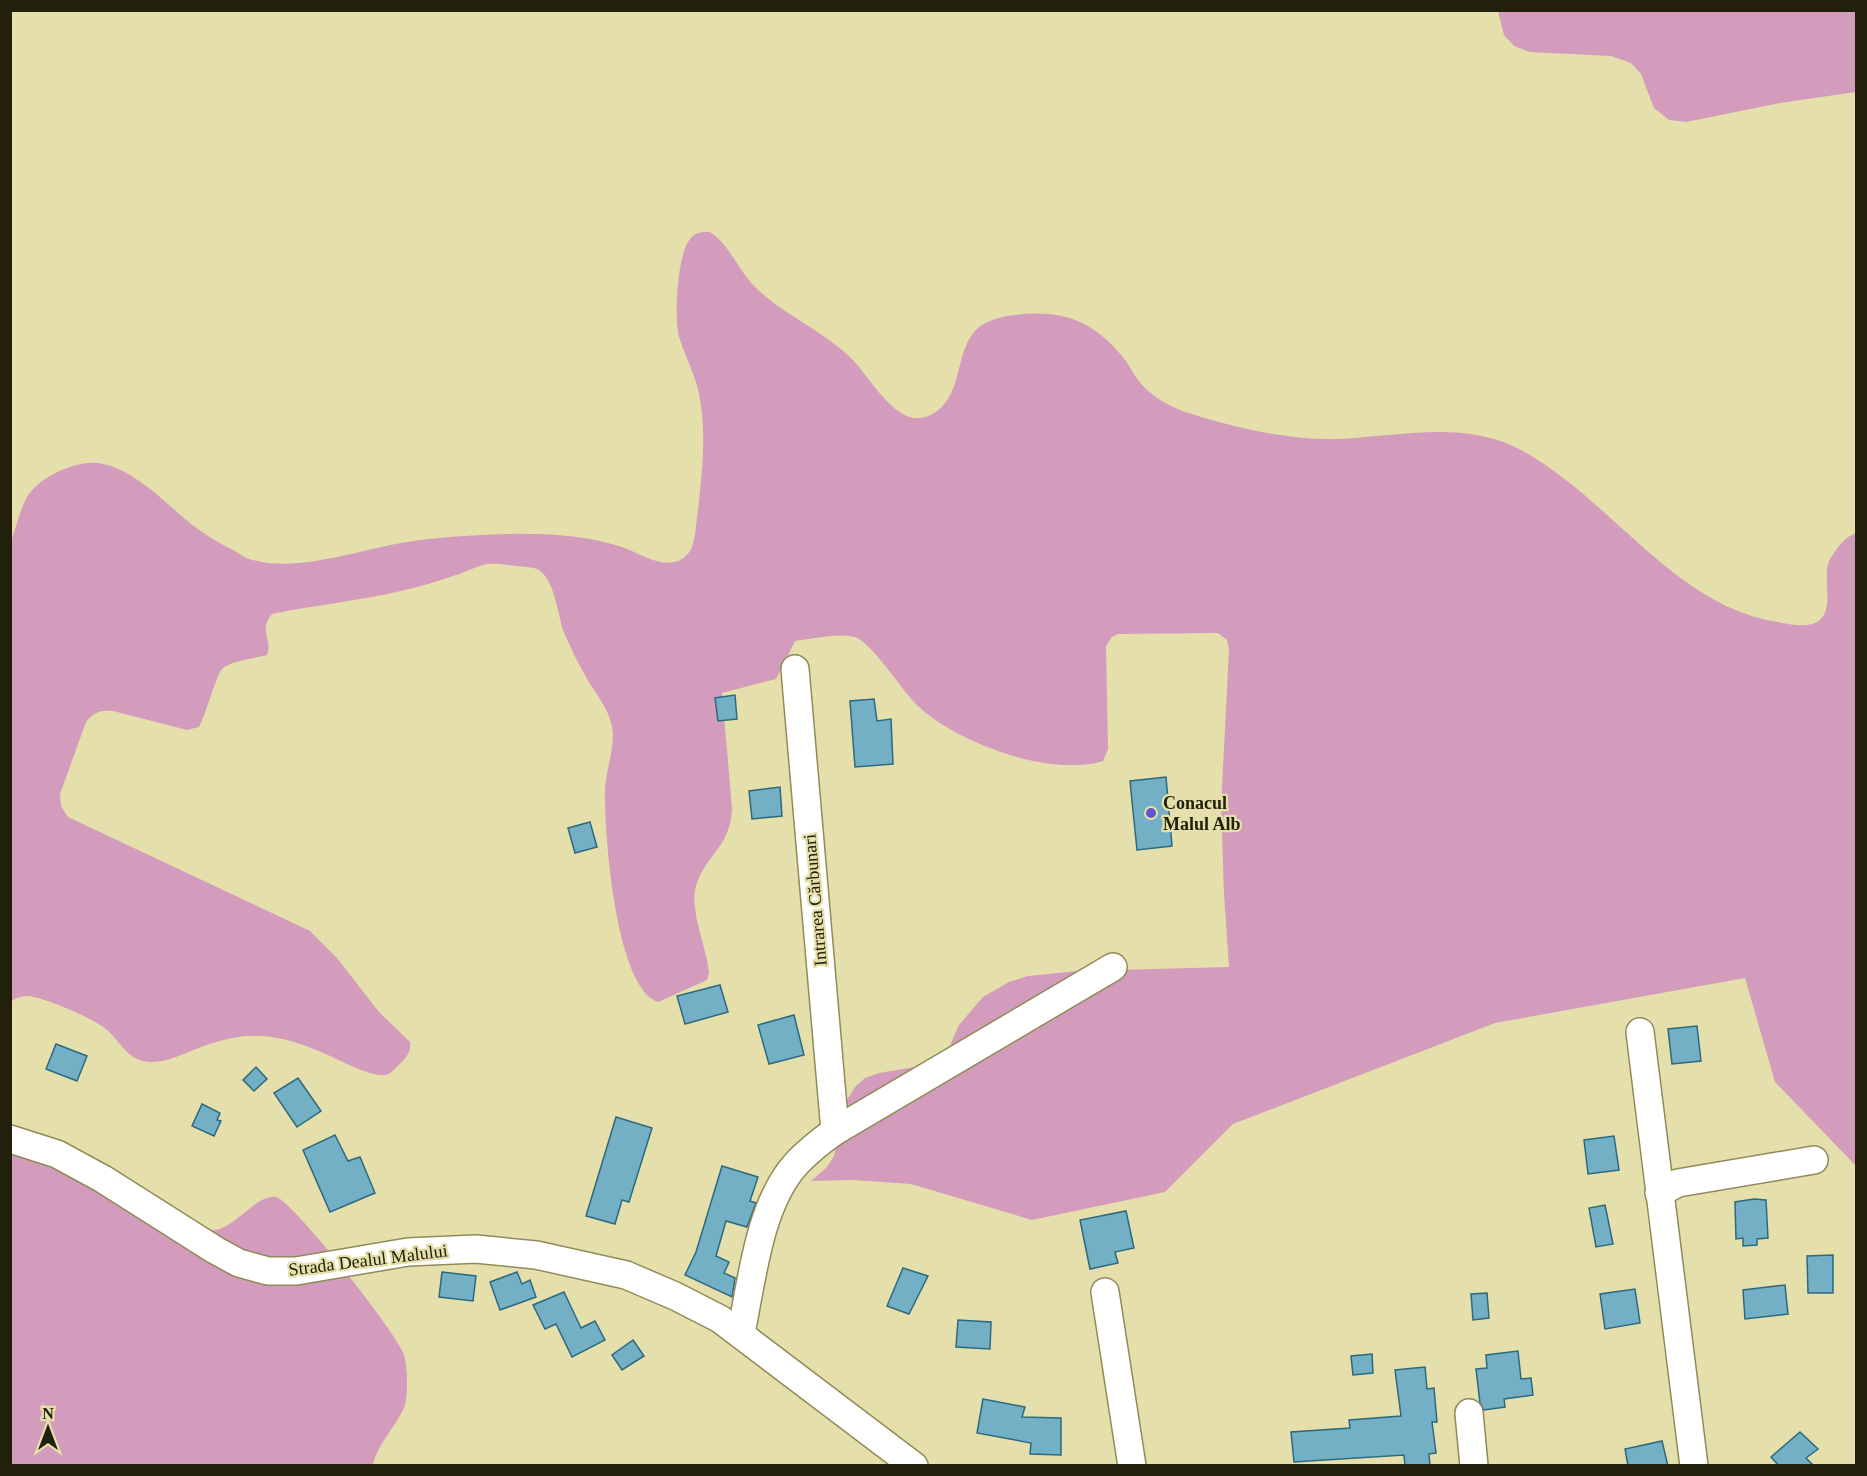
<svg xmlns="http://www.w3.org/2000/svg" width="1867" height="1476" font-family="Georgia,serif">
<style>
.green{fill:#d39bbc}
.building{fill:#73afc5;stroke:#2d697e;stroke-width:1.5}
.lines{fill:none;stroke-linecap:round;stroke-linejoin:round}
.minor-casing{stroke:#908b59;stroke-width:30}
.minor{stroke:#fff;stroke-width:27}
.poi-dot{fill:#6154cd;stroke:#e5e0ab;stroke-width:2}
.labels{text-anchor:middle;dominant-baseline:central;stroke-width:4.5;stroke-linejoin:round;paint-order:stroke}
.poi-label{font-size:18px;font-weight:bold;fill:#22200b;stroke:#e5e0ab;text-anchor:start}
.street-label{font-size:18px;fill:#22200b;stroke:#e5e0ab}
</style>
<rect width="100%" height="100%" fill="#e5e0ab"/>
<g class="green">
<path d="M 1498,11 L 1856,11 L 1856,92 L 1780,103 L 1686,122 L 1669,120 L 1654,108 L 1641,74 L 1631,63 L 1611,56 L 1530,52 L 1514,46 L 1504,35 Z"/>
<path d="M 710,232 C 730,245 738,270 755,287 C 785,316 825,331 854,361 C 868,377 890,412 910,417 C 919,420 929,417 937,411 C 964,391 954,350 978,328 C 995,313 1040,311 1062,316 C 1089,322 1109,339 1126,361 C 1131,369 1136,378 1142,385 C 1155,399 1174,409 1192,414 C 1235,428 1290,440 1335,439 C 1396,437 1464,419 1521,450 C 1611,498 1673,606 1778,622 C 1787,624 1797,626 1807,625 C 1838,621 1823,585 1828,564 C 1830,558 1835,551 1839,546 C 1845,539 1849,536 1856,533 L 1856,1166 L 1775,1082 L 1745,978 L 1495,1023 L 1233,1124 L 1165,1192 L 1032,1220 L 911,1184 L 853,1180 L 811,1181 L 827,1167 L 834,1156 L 845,1103 L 855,1087 L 865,1078 L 879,1073 L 927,1065 L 948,1050 L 959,1025 L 983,997 L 1009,982 L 1028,976 L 1078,971 L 1229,967 L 1224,894 L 1221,806 L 1229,650 L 1227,640 L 1218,633 L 1118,634 L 1112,637 L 1106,646 L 1108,749 L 1103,761 C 1050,778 950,741 913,701 C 899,685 875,649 859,639 C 846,631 811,639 795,641 L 776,679 L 722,693 L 732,808 C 731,847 705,855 696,886 C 689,911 707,947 709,973 L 707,980 L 658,1002 C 615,988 604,830 605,789 C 606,769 616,744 612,727 C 609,709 596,694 587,679 C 578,663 570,647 563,630 C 558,614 554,577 537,569 C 533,567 492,563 487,564 C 476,566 464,573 453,576 C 436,582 419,587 401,591 C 358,601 315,605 272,614 C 258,631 273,638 267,655 C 256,658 229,661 222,669 C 216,676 206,714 199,727 L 187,730 L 113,711 C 100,710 94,712 86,722 L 60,794 L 61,806 L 68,817 L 310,931 L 337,958 L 379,1012 L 410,1042 C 411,1051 408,1055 402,1062 C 398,1065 393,1072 388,1074 C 375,1081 331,1055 316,1050 C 304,1045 290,1040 277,1038 C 255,1033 231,1037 210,1044 C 189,1050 162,1068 140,1060 C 125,1055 118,1039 107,1030 C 93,1018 46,998 28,996 C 21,996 16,998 11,1001 L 10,544 C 16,529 19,511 27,497 C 39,478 67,465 88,463 C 126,460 164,502 191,524 C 204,534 219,543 233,550 C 240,554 246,559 253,560 C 297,573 362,549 407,542 C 439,537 473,535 506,534 C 544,533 585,535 622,547 C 637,552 657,566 674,562 C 681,561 688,555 691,549 C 696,538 696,522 698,510 C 702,473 707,432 699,394 C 695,374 685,356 679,337 C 674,317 677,255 690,239 C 695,232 702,232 710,232 Z"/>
<path d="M 10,1126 L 204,1230 C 233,1236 253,1194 276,1197 C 292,1200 398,1335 404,1355 C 406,1362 407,1371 407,1378 C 407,1386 407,1398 405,1405 C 397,1426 377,1444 373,1465 L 11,1465 Z"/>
</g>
<g class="building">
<path d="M 735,695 L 737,719 L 718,721 L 715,698 Z"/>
<path d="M 874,699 L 877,721 L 891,719 L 893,764 L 855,767 L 850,701 Z"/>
<path d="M 1166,777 L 1172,846 L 1137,850 L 1130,781 Z"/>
<path d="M 780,787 L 782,816 L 752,819 L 749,791 Z"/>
<path d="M 590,822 L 597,847 L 575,853 L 568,828 Z"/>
<path d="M 720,985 L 728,1012 L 685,1024 L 677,996 Z"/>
<path d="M 794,1015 L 804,1055 L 769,1064 L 758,1025 Z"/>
<path d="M 1697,1026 L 1701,1061 L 1672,1064 L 1668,1029 Z"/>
<path d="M 56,1044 L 87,1056 L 77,1081 L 46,1069 Z"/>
<path d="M 256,1067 L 267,1079 L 254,1091 L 243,1080 Z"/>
<path d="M 298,1078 L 321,1111 L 297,1127 L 274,1093 Z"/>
<path d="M 202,1104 L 220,1113 L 217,1120 L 221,1121 L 214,1136 L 192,1126 Z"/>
<path d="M 616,1117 L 652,1128 L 629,1202 L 622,1200 L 615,1224 L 586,1216 Z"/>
<path d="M 335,1135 L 348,1161 L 360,1157 L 375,1193 L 330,1212 L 303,1150 Z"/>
<path d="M 1614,1136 L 1619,1170 L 1588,1174 L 1584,1140 Z"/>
<path d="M 722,1166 L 758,1177 L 750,1201 L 756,1203 L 747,1227 L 726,1221 L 716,1256 L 729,1262 L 724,1273 L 735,1278 L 732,1297 L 685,1275 L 696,1252 Z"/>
<path d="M 1754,1199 L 1766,1200 L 1768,1238 L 1757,1239 L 1757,1245 L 1743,1246 L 1743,1238 L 1736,1239 L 1735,1202 Z"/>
<path d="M 1605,1205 L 1613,1244 L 1596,1247 L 1589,1208 Z"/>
<path d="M 1126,1211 L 1134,1248 L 1115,1252 L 1118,1263 L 1090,1269 L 1080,1220 Z"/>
<path d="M 1833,1255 L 1833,1293 L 1808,1293 L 1807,1256 Z"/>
<path d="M 903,1268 L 928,1276 L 909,1314 L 887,1306 Z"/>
<path d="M 442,1272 L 476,1276 L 473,1301 L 439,1297 Z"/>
<path d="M 517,1272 L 522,1284 L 530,1280 L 536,1297 L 500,1310 L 490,1282 Z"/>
<path d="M 1785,1285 L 1788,1314 L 1745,1319 L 1743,1290 Z"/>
<path d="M 1635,1289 L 1640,1323 L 1605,1329 L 1600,1294 Z"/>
<path d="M 564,1292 L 581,1328 L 595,1321 L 605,1340 L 572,1357 L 556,1324 L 545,1329 L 533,1305 Z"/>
<path d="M 1487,1293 L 1489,1318 L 1473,1320 L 1471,1294 Z"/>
<path d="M 958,1320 L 991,1322 L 990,1349 L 956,1347 Z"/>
<path d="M 633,1340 L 644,1356 L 622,1370 L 612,1355 Z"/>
<path d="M 1518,1351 L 1521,1379 L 1531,1378 L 1533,1395 L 1504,1399 L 1505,1407 L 1484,1410 L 1480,1403 L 1476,1369 L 1487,1368 L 1486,1355 Z"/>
<path d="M 1372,1354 L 1373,1373 L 1353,1375 L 1351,1356 Z"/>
<path d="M 1425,1367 L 1427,1389 L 1434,1388 L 1437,1422 L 1432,1422 L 1436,1453 L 1429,1454 L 1430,1466 L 1405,1466 L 1404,1455 L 1294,1462 L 1291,1432 L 1350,1428 L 1349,1420 L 1401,1416 L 1395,1370 Z"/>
<path d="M 983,1399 L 1025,1407 L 1022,1417 L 1061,1418 L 1061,1455 L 1030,1454 L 1031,1443 L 977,1433 Z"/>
<path d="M 1800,1432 L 1818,1449 L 1806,1458 L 1814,1466 L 1779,1466 L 1771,1457 Z"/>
<path d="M 1662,1441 L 1668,1466 L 1628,1466 L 1625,1449 Z"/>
</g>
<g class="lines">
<defs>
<g id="minor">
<path d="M 795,669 L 835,1131"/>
<path d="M 1640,1032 L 1694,1466"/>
<path d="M 10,1139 L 57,1154 L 103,1179 L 215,1250 L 239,1263 L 268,1271 L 296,1271 L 408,1252 L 476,1249 L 536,1255 L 626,1275 L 675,1296 L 720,1319 L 914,1466"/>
<path d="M 1659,1193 L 1678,1183 L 1814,1160"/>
<path d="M 1105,1292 L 1132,1466"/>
<path d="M 741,1333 C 752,1280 759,1205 796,1164 C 808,1151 821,1141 835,1131 L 1113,967"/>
<path d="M 1469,1413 L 1474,1466"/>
</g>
</defs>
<use href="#minor" class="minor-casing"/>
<use href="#minor" class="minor"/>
</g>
<circle class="poi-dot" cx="1151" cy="813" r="6"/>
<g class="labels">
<g class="poi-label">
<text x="1163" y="803">Conacul<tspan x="1163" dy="21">Malul Alb</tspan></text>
</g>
<g class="street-label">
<text transform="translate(815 900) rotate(-95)">Intrarea Cărbunari</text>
<text transform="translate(368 1260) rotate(-7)">Strada Dealul Malului</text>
</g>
</g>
<rect width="1867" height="1476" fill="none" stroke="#22200b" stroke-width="24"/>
<g transform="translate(48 1428)" stroke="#e5e0ab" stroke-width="4.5" paint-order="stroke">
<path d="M0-4.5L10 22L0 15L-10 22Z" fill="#22200b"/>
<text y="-9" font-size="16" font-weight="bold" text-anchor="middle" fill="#22200b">N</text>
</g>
</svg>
